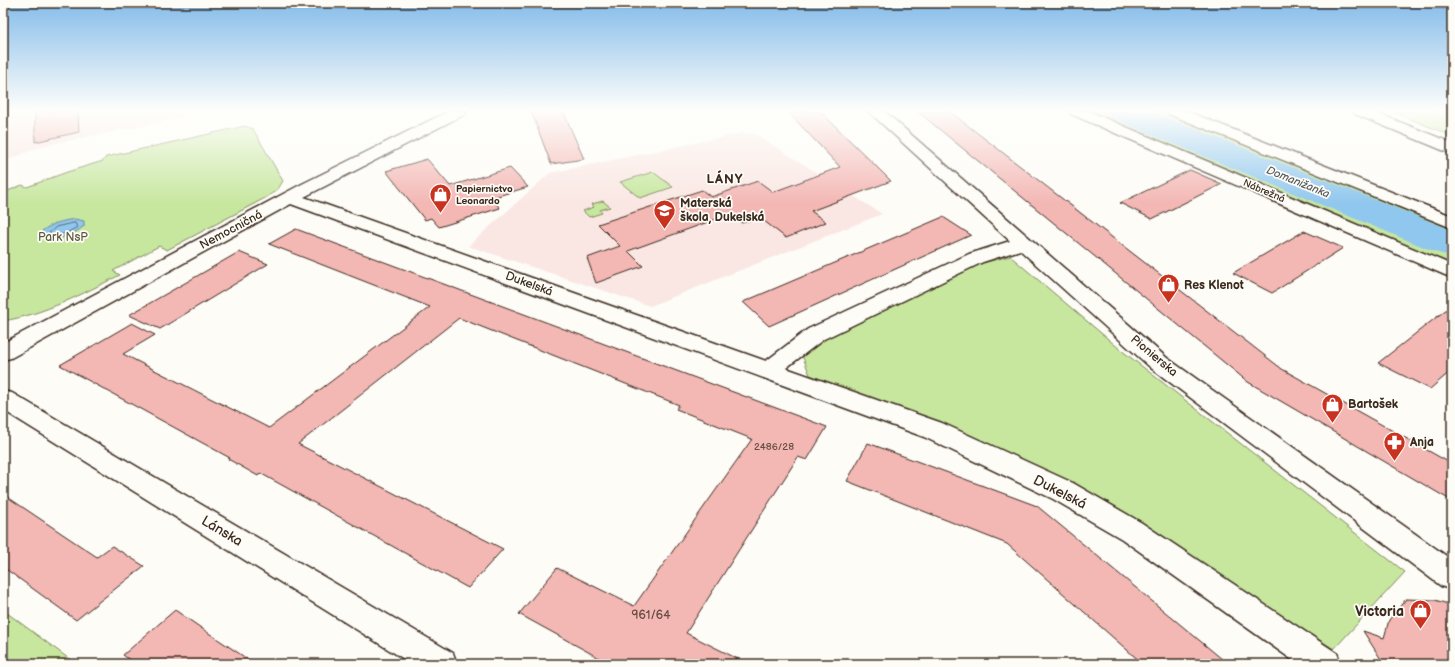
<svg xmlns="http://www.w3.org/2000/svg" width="1455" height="667" font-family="'Balsamiq Sans',sans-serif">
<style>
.built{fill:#fae7e3}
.green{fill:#c7e79f;stroke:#81885e}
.water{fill:#90c7ee;stroke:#6e889b}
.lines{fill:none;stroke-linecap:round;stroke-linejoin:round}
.shore{stroke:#5d6971;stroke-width:1}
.river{fill:#90c7ee;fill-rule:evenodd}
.building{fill:#f3b7b4;stroke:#3b2a1e}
.minor-casing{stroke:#3b2a1e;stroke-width:3}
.major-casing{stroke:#3b2a1e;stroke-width:3}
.minor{fill:#fdfcf7;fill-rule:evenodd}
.major{fill:#fdfcf7;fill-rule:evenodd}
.labels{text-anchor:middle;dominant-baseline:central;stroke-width:3.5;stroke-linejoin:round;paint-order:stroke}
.far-poi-label{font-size:10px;font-weight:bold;fill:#3b2a1e;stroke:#fdfcf7;text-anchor:start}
.far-street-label{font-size:10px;fill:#3b2a1e;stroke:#fdfcf7}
.number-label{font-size:10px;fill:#694d44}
.far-water-label{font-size:11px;font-style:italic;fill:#54595c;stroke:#fdfcf7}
.poi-label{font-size:12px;font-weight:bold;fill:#3b2a1e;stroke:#fdfcf7;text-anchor:start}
.street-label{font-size:12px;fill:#3b2a1e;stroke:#fdfcf7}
.park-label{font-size:12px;fill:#5e593e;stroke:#fdfcf7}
.near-number-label{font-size:12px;fill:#694d44}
.far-district-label{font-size:13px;font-weight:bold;letter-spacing:1px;fill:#3b2a1e;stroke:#fdfcf7}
.near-street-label{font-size:14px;fill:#3b2a1e;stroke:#fdfcf7}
.near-poi-label{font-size:14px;font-weight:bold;fill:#3b2a1e;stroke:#fdfcf7;text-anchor:end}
</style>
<rect width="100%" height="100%" fill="#fdfcf7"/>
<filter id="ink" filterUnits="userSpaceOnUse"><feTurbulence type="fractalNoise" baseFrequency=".025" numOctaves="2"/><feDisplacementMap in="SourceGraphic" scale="8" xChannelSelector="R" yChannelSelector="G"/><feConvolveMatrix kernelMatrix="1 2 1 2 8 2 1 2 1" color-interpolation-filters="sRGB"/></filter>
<g filter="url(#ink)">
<g class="built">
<path d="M 3,111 L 214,111 L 42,146 L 3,162 Z"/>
<path d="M 743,133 L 757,135 L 882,214 L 650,306 L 468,246 L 550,173 Z"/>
</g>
<g class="green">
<path d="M 1076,111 L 1174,111 L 1452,222 L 1452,272 Z"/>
<path d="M 1401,111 L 1452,111 L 1452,136 L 1395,113 Z"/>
<path d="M 245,126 L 253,129 L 283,181 L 278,189 L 267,197 L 167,250 L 159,246 L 113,271 L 120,275 C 82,294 45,314 3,321 L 3,193 L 22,185 L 27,187 L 67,172 L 103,161 L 106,157 Z"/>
<path d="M 653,172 L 673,187 L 640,198 L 620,182 Z"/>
<path d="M 603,201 L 610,207 L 600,210 L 602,213 L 589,217 L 583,211 L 594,207 L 592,204 Z"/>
<path d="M 1010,256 L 1121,350 L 1405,572 L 1334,649 L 1150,534 L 957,432 L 810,375 L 802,355 L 827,337 L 978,264 Z"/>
<path d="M 3,610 L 76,664 L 3,664 Z"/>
</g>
<path class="water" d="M 75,219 L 84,221 L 84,226 C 72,236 58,241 42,237 L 42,231 C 53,223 62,221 75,219 Z"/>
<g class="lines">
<path class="shore" d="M 75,223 L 77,227 C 68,233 58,237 48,234 L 56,227 Z"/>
<path class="river" d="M 1106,111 L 1150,111 L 1452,230 L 1452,256 L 1438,253 L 1111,118 Z"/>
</g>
<g class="building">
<path d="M 35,111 L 78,111 L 79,132 L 35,142 Z"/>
<path d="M 531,111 L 563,111 L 584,159 L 551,164 Z"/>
<path d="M 787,111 L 820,111 L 891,181 L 811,211 L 826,222 L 786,238 L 759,217 L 742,223 L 730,214 L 628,251 L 643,266 L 596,283 L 587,258 L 620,246 L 598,224 L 702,190 L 711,197 L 758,181 L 773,192 L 840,167 Z"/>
<path d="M 917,111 L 949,111 L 1282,369 L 1452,464 L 1452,501 L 1248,382 Z"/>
<path d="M 427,159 L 450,186 L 510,168 L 528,187 L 491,198 L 500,208 L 439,227 L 431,218 L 425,220 L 386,171 Z"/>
<path d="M 1190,170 L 1222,184 L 1152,219 L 1120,203 Z"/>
<path d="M 943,217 L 971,235 L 769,326 L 743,302 Z"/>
<path d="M 296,229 L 827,427 L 807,460 L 798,457 L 686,633 L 748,664 L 610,664 L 519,614 L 557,568 L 634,606 L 752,439 L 676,409 L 679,405 L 459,318 L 298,444 L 503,549 L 468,588 L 260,473 L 258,476 L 228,459 L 230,458 L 60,365 L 132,323 L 155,335 L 123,354 L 269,428 L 430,307 L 269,244 Z"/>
<path d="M 1304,231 L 1343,248 L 1272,293 L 1233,273 Z"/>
<path d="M 239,252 L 268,264 L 160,329 L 129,315 Z"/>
<path d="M 1452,305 L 1452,370 L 1430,389 L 1378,363 Z"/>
<path d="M 868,443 L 1037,506 L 1228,664 L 1143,664 L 1007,544 L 847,481 Z"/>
<path d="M 3,494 L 97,557 L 112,546 L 144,566 L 76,620 L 3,567 Z"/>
<path d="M 1406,599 L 1435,600 L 1448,604 L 1452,617 L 1452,664 L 1384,664 L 1363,631 L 1384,638 L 1389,620 Z"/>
<path d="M 175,610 L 207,632 L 255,664 L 135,664 L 123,655 Z"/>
</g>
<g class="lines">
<defs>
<g id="minor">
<path d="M 449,111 L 467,111 L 465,114 L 304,197 L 766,361 L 808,329 L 969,254 L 1010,241 L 868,111 L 884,111 L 1167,358 L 1452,560 L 1452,590 L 1441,586 L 1151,368 L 1020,250 L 983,262 L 824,339 L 786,368 L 942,423 L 1073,483 L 1142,523 L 1337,653 L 1341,664 L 1298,664 L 1122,539 L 1053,499 L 924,437 L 291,204 L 11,358 L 3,360 L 3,343 L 302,184 Z"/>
<path d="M 1069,111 L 1088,111 L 1452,265 L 1452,278 L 1071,114 Z"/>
<path d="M 1167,111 L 1186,111 L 1452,216 L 1452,228 L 1169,114 Z"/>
<path d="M 3,391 L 12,393 L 453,653 L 457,664 L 412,664 L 3,410 Z"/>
</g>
<path id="major" d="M 1353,111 L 1372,111 L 1452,143 L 1452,154 L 1355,114 Z"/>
</defs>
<use href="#minor" class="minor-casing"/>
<use href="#major" class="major-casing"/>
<use href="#minor" class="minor"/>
<use href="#major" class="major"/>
</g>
</g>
<linearGradient id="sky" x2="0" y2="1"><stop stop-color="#85bcea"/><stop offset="0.54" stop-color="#fefefb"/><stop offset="1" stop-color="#fefefb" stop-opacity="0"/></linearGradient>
<rect width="1455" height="204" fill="url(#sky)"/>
<defs>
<symbol id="shop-pin" viewBox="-11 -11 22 30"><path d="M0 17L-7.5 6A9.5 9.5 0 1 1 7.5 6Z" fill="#c8321e" stroke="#fdfcf7"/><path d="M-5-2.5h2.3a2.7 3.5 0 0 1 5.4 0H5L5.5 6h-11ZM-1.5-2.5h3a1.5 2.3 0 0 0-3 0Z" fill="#fff"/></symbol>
<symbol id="school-pin" viewBox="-11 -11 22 30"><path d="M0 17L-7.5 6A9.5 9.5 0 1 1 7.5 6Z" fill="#c8321e" stroke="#fdfcf7"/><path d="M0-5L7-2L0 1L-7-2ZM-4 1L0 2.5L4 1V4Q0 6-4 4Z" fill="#fff"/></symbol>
<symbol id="pharmacy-pin" viewBox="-11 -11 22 30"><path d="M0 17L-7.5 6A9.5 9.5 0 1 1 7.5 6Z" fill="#c8321e" stroke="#fdfcf7"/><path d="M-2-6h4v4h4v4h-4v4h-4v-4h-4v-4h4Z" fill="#fff"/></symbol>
</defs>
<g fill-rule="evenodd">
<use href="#shop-pin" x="428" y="182" width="25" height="34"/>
<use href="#school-pin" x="652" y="198" width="25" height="34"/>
<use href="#shop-pin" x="1156" y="272" width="25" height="34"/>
<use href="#shop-pin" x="1320" y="392" width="25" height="34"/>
<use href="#pharmacy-pin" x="1382" y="430" width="25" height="34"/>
<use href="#shop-pin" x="1408" y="598" width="25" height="34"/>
</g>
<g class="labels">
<g class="far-poi-label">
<text x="456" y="189">Papiernictvo<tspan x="456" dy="12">Leonardo</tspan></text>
</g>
<g class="far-street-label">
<text transform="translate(1264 191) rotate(23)">Nábrežná</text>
</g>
<g class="number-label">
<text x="774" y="447">2486/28</text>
</g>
<g class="far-water-label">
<text transform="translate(1298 182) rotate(22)">Domanižanka</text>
</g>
<g class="poi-label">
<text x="680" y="203">Materská<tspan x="680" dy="14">škola, Dukelská</tspan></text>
<text x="1184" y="285">Res Klenot</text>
<text x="1348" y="404">Bartošek</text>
<text x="1410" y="442">Anja</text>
</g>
<g class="street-label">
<text transform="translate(231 230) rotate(-28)">Nemocničná</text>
<text transform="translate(529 284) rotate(20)">Dukelská</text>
<text transform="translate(1154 356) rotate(40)">Pionierska</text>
</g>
<g class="park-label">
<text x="63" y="237">Park NsP</text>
</g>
<g class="near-number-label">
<text x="651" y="615">961/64</text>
</g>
<g class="far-district-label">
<text x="725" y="179">LÁNY</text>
</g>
<g class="near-street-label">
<text transform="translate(1060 492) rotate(27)">Dukelská</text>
<text transform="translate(222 531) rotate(31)">Lánska</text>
</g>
<g class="near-poi-label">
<text x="1404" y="611">Victoria</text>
</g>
</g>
<rect width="1455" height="667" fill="none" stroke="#fdfcf7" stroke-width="16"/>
<rect x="8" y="8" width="1439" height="651" fill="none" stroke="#3b2a1e" stroke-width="1.5" filter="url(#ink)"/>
</svg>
